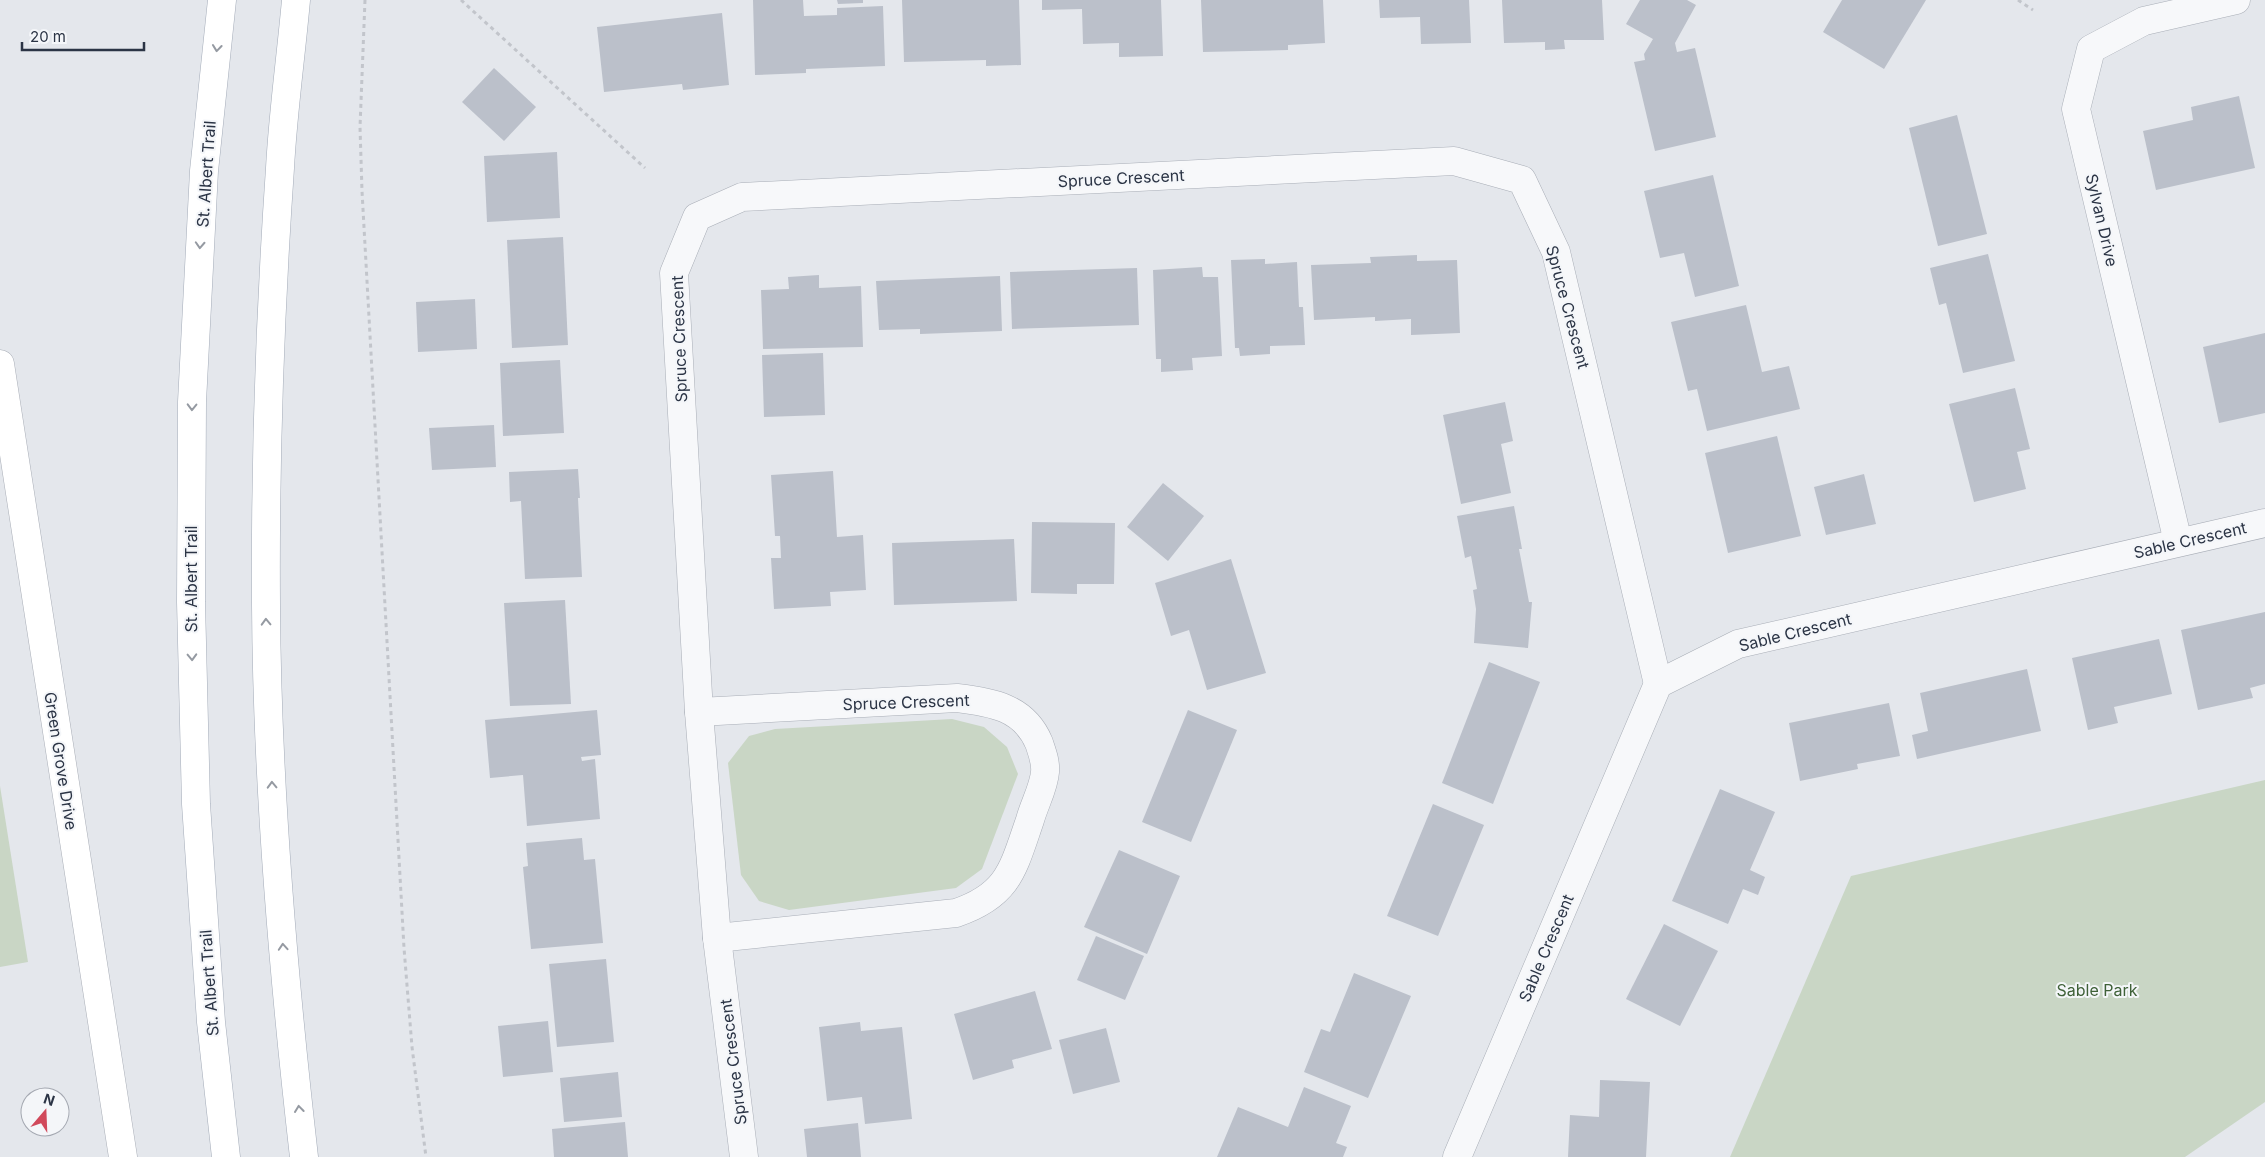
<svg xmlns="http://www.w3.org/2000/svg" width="2265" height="1157" font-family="Inter,sans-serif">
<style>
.green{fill:#c9d6c5}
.building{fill:#bbc0ca}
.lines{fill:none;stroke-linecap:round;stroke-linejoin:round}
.street-casing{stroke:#a9aeb7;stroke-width:29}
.secondary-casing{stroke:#a9aeb7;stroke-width:29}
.primary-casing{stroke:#a3abb8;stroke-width:29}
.path{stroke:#c2c5cb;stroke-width:3;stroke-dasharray:4 4;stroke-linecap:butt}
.street{stroke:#f7f8fa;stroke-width:28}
.secondary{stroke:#fff;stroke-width:28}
.primary{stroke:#fff;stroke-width:28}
.oneway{stroke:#959aa2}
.labels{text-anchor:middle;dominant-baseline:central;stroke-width:4;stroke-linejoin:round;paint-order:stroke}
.street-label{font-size:16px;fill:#2b3445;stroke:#f4f6f9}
.park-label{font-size:16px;fill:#3f6138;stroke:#f4f6f9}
</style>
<rect width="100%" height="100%" fill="#e4e7ec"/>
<g class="green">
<path d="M 952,719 L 984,727 L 1007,747 L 1018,774 L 982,869 L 956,888 L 789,910 L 759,901 L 741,875 L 728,763 L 749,736 L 775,729 Z"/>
<path d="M 2265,780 L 2265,1102 L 2185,1157 L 1730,1157 L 1851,876 Z"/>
<path d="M 0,786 L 28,962 L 0,967 Z"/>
</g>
<g class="building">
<path d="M 753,0 L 803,0 L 804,16 L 837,15 L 837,8 L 883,6 L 885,66 L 806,69 L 806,73 L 755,75 Z"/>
<path d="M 837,0 L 863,0 L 863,3 L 838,4 Z"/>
<path d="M 902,0 L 1019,0 L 1021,65 L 986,66 L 986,60 L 904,62 Z"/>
<path d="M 1042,0 L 1161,0 L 1163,56 L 1119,57 L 1119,43 L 1083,44 L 1082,9 L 1042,10 Z"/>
<path d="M 1201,0 L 1323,0 L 1325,43 L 1288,45 L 1288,50 L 1203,52 Z"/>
<path d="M 1379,0 L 1469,0 L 1471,43 L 1421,44 L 1420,17 L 1380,18 Z"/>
<path d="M 1502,0 L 1602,0 L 1604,40 L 1564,40 L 1565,49 L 1545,50 L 1545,42 L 1504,43 Z"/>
<path d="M 1640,0 L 1687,0 L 1696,5 L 1675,43 L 1677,52 L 1695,48 L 1716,137 L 1655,151 L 1634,62 L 1645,60 L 1644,54 L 1653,39 L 1626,24 Z"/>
<path d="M 1842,0 L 1926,0 L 1884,69 L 1823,32 Z"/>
<path d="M 722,13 L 729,85 L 683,90 L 682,84 L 604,92 L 597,27 Z"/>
<path d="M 494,68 L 536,107 L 504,141 L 462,102 Z"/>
<path d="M 2239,96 L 2255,168 L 2156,190 L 2143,131 L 2193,120 L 2191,107 Z"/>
<path d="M 1957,115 L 1987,234 L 1938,246 L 1909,128 Z"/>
<path d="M 557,152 L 560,218 L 487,222 L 484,156 Z"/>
<path d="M 1713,175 L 1739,286 L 1695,297 L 1684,253 L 1660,258 L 1644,191 Z"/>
<path d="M 563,237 L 568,345 L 512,348 L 507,240 Z"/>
<path d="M 1988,254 L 2015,361 L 1963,373 L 1946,303 L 1939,305 L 1930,268 Z"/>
<path d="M 1417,255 L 1417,261 L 1457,260 L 1460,333 L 1411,335 L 1411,319 L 1375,321 L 1375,317 L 1314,320 L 1311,265 L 1371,263 L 1370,257 Z"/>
<path d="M 1265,259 L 1265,264 L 1297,262 L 1299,307 L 1303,307 L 1305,345 L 1270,346 L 1270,354 L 1240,356 L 1239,348 L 1235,348 L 1231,260 Z"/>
<path d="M 1202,267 L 1203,277 L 1218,277 L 1222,356 L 1192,358 L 1193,370 L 1161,372 L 1161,359 L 1156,359 L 1153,270 Z"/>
<path d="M 1137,268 L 1139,325 L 1012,329 L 1010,272 Z"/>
<path d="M 819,275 L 819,288 L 861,286 L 863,347 L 763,349 L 761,290 L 789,289 L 788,277 Z"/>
<path d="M 1000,276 L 1002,331 L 920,334 L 920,329 L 879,330 L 876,281 Z"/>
<path d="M 475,299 L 477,349 L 418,352 L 416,302 Z"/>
<path d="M 1746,305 L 1762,372 L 1789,366 L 1800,409 L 1707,431 L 1697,389 L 1688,391 L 1671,322 Z"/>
<path d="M 2265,333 L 2265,413 L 2219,423 L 2203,347 Z"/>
<path d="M 823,353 L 825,415 L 764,417 L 762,355 Z"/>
<path d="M 560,360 L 564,433 L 503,436 L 500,363 Z"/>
<path d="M 2015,388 L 2030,449 L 2017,452 L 2026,489 L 1974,502 L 1949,404 Z"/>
<path d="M 1505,402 L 1513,441 L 1501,444 L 1511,493 L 1461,504 L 1443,415 Z"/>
<path d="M 494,425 L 496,467 L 432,470 L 429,428 Z"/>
<path d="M 1777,436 L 1801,536 L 1728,553 L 1705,453 Z"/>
<path d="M 578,469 L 580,498 L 578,498 L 582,577 L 525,579 L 521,501 L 510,502 L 509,472 Z"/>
<path d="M 833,471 L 837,537 L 863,535 L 866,590 L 830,592 L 831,606 L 774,609 L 771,558 L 781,558 L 780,536 L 775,536 L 771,475 Z"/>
<path d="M 1864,474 L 1876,524 L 1826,535 L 1814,487 Z"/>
<path d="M 1163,483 L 1204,516 L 1168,561 L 1127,527 Z"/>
<path d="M 1514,506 L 1522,549 L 1519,549 L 1529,602 L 1532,602 L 1528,648 L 1474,643 L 1476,609 L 1473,590 L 1477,589 L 1471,556 L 1465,558 L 1457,516 Z"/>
<path d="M 1032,522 L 1115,523 L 1114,584 L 1077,584 L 1077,594 L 1031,593 Z"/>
<path d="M 1014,539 L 1017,601 L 894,605 L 892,543 Z"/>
<path d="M 1231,559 L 1266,673 L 1207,690 L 1189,630 L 1171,636 L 1155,583 Z"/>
<path d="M 565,600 L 571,704 L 510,706 L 504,603 Z"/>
<path d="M 2265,612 L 2265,684 L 2250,688 L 2253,698 L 2198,710 L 2181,630 Z"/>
<path d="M 2159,639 L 2172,694 L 2114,707 L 2118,723 L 2088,730 L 2072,658 Z"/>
<path d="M 1489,662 L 1540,682 L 1493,804 L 1442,783 Z"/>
<path d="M 2027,669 L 2041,731 L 1917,759 L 1912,735 L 1928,731 L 1920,693 Z"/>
<path d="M 1889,703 L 1900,756 L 1857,764 L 1858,769 L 1800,781 L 1789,723 Z"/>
<path d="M 597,710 L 601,755 L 581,757 L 582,761 L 595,759 L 600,819 L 527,826 L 523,775 L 490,778 L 485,720 Z"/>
<path d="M 1188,710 L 1237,730 L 1191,842 L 1142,822 Z"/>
<path d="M 1720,789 L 1775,812 L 1750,870 L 1765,877 L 1758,895 L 1743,889 L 1728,924 L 1672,901 Z"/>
<path d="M 1433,804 L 1484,825 L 1438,936 L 1387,916 Z"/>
<path d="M 582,838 L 584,860 L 595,859 L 603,943 L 531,949 L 523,867 L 528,866 L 526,843 Z"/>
<path d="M 1119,850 L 1180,876 L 1147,954 L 1084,927 Z"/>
<path d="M 1664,924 L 1718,951 L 1680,1026 L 1626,999 Z"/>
<path d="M 1096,936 L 1144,956 L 1125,1000 L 1077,980 Z"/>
<path d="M 606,959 L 614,1042 L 557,1047 L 549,964 Z"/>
<path d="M 1354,973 L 1411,996 L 1368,1098 L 1304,1072 L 1321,1029 L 1330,1032 Z"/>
<path d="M 1035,991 L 1052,1049 L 1012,1060 L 1014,1068 L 973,1080 L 954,1014 Z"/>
<path d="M 548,1021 L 553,1072 L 503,1077 L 498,1026 Z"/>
<path d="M 860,1022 L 861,1031 L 902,1027 L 912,1119 L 865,1124 L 862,1097 L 827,1101 L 819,1027 Z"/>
<path d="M 1106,1028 L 1120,1082 L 1073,1094 L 1059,1040 Z"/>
<path d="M 618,1072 L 622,1117 L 564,1122 L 560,1078 Z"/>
<path d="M 1600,1080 L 1650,1082 L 1646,1157 L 1568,1157 L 1570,1115 L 1599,1117 Z"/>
<path d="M 1304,1087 L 1351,1106 L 1336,1143 L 1347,1147 L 1343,1157 L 1217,1157 L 1238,1107 L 1288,1127 Z"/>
<path d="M 625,1122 L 628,1157 L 554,1157 L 552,1129 Z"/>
<path d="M 858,1123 L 861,1157 L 807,1157 L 804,1129 Z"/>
</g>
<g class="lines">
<defs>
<g id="street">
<path d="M 2178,542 L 2076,109 L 2091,49 L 2144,21 L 2236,0"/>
<path d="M 699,712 L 957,698 C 991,702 1024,707 1039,743 C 1042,752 1046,762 1045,772 C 1044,787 1034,805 1030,820 C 1013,869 1009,895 956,913 L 717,938"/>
<path d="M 744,1157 L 717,938 L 699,712 L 674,273 L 697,217 L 742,197 L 1454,161 L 1522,180 L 1556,252 L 1658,684"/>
<path d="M 1457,1157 L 1658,684 L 1738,644 L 2265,523"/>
</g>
<path id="secondary" d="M 0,364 L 123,1157"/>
<g id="primary">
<path d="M 222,0 L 204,171 L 192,402 L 191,602 L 196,804 L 211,1022 L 226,1157"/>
<path d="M 296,0 C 291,56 283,112 280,168 C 270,313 265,460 266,605 C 267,789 283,974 304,1157"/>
</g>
</defs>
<use href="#street" class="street-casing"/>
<use href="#secondary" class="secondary-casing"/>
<use href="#primary" class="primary-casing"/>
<g class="path">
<path d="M 365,0 L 360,127 L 362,191 L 404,948 L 412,1047 L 426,1157"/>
<path d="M 461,0 L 645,168"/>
<path d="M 2018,0 L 2033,10"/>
</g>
<use href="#street" class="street"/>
<use href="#secondary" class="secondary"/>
<use href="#primary" class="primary"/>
</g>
<defs><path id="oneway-chevron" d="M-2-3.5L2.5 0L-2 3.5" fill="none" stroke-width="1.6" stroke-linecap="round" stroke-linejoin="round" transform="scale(1.25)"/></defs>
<g class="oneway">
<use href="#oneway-chevron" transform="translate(217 48) rotate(96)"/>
<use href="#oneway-chevron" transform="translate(200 245) rotate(93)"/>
<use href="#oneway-chevron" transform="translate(192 407) rotate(91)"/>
<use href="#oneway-chevron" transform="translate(266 622) rotate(-92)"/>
<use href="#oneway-chevron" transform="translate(192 657) rotate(88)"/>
<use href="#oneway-chevron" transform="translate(272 785) rotate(-92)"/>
<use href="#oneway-chevron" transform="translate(283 947) rotate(-94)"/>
<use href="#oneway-chevron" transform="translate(299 1109) rotate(-97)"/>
</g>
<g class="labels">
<g class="street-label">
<text transform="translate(206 174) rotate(-86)">St. Albert Trail</text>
<text transform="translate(1121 178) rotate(-3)">Spruce Crescent</text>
<text transform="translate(2102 220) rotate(77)">Sylvan Drive</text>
<text transform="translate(1568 307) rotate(75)">Spruce Crescent</text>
<text transform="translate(679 339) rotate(-92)">Spruce Crescent</text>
<text transform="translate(2190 540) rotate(-13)">Sable Crescent</text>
<text transform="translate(191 579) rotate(-90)">St. Albert Trail</text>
<text transform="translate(1795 632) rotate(-14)">Sable Crescent</text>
<text transform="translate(906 702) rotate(-2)">Spruce Crescent</text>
<text transform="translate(61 761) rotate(81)">Green Grove Drive</text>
<text transform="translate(1546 948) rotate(-67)">Sable Crescent</text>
<text transform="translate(209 983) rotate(-94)">St. Albert Trail</text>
<text transform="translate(733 1062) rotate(-97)">Spruce Crescent</text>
</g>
<g class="park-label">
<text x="2097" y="990">Sable Park</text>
</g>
</g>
<g transform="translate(45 1112) rotate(19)"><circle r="24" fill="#f4f6f9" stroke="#a4a8b1"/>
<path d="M0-4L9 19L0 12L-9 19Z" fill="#d1495b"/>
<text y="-8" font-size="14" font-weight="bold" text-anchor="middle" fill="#2b3445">N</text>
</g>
<path d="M22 42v8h122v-8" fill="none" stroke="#2b3445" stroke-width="2.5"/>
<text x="30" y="42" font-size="15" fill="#2b3445" stroke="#f4f6f9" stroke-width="4" paint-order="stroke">20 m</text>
</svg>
